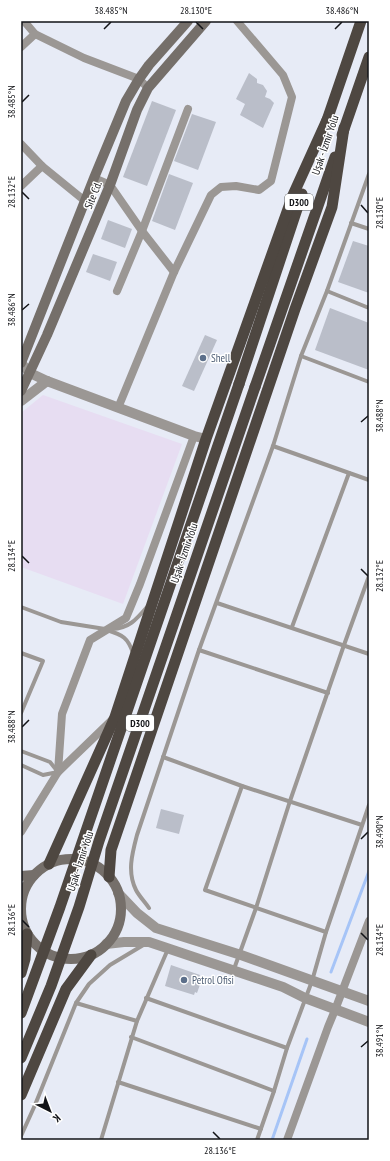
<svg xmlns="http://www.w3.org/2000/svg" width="390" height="1161" font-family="'PT Sans Narrow',sans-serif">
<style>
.commercial{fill:#e7ddf2}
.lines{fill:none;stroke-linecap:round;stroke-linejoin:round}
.stream{stroke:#a6c4f7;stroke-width:3}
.building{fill:#babec9}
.service{stroke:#9b9794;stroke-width:4}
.minor{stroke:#9b9794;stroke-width:8}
.tertiary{stroke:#9b9794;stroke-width:10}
.secondary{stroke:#756f6a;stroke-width:10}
.trunk{stroke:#4e4741;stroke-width:11}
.trunk-bridge{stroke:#4e4741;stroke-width:11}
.ticks{fill:none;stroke:#121317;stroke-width:1.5}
.service-dot{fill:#5c6f8a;stroke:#fff;stroke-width:1.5}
.labels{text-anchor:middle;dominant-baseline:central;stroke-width:3;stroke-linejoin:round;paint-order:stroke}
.shield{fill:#fff;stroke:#595a5d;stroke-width:1}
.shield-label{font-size:10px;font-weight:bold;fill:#121317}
.street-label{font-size:11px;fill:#121317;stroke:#fff}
.service-label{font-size:11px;fill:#4e5e75;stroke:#fff;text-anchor:start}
.neatline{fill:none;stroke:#121317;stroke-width:1.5}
.ticks-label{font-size:10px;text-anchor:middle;fill:#121317}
</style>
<rect width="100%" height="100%" fill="#e7ebf6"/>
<path class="commercial" d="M 43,395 L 182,444 L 123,604 L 21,567 L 21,413 Z"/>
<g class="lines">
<g class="stream">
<path d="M 331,972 L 369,871"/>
<path d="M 272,1140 L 307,1039"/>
</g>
</g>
<g class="building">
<path d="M 249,73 L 257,79 L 257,83 L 263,85 L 267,91 L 265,97 L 270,99 L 274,103 L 263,128 L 240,115 L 245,104 L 236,99 Z"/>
<path d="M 152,101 L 176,110 L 147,186 L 123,177 Z"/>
<path d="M 192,114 L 216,122 L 198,170 L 174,161 Z"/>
<path d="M 169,174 L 193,183 L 175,230 L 152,221 Z"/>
<path d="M 108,220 L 132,229 L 125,248 L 101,239 Z"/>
<path d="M 353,241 L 369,246 L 369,293 L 338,282 Z"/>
<path d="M 93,254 L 117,262 L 110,281 L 86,272 Z"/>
<path d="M 330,308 L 369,323 L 369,370 L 315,350 Z"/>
<path d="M 205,335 L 217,340 L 194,391 L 182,386 Z"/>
<path d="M 161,809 L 184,815 L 179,834 L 156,828 Z"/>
<path d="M 171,965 L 200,975 L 199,978 L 202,979 L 197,993 L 195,992 L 194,995 L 165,986 Z"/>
</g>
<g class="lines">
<g class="service">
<path d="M 351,223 L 369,229"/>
<path d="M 327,291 L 369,308"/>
<path d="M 301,356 L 369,382"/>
<path d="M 273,446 L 369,480"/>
<path d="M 217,603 L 369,654"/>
<path d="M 21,607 L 61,622 L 105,629"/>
<path d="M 292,627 L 349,473"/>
<path d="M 112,629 C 129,628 136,620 147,607"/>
<path d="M 107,630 C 123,635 128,638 133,653"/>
<path d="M 199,650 L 328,693"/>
<path d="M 21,653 L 43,661 L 21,713"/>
<path d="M 21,751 L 50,762 L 58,772 L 43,775 L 21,765"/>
<path d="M 163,757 L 242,786 L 362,825"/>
<path d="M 242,786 L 205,890 L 326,932"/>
<path d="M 149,908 C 145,902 139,896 136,890 C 127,872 132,854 137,835 L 199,650 L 273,446 L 301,356 L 327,291 L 369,174"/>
<path d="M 234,969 L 256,908 L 290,801 L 344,645 L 369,576"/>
<path d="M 146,998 L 287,1048"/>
<path d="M 76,1003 L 89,984 L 110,965 L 145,944"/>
<path d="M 131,1037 L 274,1091"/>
<path d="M 118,1082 L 261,1129"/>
<path d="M 21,1136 L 35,1105 L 76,1003 L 137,1021"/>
<path d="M 101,1140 L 137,1021 L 168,949"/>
<path d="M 257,1140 L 274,1091 L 287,1048 L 312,981 L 326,932 L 369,805"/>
</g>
<g class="minor">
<path d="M 24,21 L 35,34 L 84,58 L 139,79 L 148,88"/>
<path d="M 21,47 L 35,34"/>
<path d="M 21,144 L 42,166 L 85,201"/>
<path d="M 94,178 L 110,185 L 142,231 L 174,272"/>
<path d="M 21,186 L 42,166"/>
<path d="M 117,291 L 142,231 L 188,109"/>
<path d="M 118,408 L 174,272 L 211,195 L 221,187 L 236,186 L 259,190 L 271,181 L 292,97 L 283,75 L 237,21"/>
<path d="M 58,772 L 112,720"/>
<path d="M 21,832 L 58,772 L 62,714 L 90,640 L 126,618 L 140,584 L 194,436"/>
<path d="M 287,1140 L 328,1027 L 335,1010 L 369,921"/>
</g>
<g class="tertiary">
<path d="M 21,363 L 30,373 L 47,381 L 194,436 L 206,439"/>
<path d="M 21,401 L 47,381"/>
<path d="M 118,893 L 137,913 L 156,928 L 241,955 L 369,1001"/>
<path d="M 106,944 L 124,942 L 149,942 L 283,987 L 305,998 L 369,1022"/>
</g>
<g class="secondary">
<path d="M 21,363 L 94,178 L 126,101 L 139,79 L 149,65 L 188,21"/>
<path d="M 21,391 L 47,335 L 110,185 L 137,110 L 148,88 L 206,21"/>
<circle cx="71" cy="909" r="50"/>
<path d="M 21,876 L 34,875"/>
</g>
<g class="trunk">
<path d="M 325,126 L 361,21"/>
<path d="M 342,135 L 369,57"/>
<path d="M 239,384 L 302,194"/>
<path d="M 255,387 L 335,157"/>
<path d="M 49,864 L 115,717 L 206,439 L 293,195 L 327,120"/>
<path d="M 109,877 L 111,850 L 295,309 L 332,207 L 344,128"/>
<path d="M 21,973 L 25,959 L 27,934"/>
<path d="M 21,1095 L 66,989 L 91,955"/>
</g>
<g class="trunk-bridge">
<path d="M 21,1013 L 60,907 L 239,384"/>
<path d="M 21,1058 L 51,986 L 79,907 L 99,841 L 255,387"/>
</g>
</g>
<path class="ticks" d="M 196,22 L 203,29M 104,29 L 111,22M 335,29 L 342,22M 22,102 L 29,95M 22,192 L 29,199M 361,205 L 368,213M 22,310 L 29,304M 361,422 L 368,416M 22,556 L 29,563M 361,569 L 368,576M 22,727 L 29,720M 361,839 L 368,832M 22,920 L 29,927M 361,933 L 368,940M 361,1047 L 368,1041M 213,1132 L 220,1139"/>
<g class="service-dot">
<circle cx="203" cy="358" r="4"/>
<circle cx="184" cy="980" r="4"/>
</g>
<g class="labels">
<g class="shield">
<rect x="285" y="194" width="28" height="16" rx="3"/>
<rect x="126" y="715" width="28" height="16" rx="3"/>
</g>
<g class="shield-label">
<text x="299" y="202">D300</text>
<text x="140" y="723">D300</text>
</g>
<g class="street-label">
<text transform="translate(325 145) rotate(-71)">Uşak - İzmir Yolu</text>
<text transform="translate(93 195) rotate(-68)">Site Cd.</text>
<text transform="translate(184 553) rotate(-71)">Uşak - İzmir Yolu</text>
<text transform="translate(80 861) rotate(-72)">Uşak - İzmir Yolu</text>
</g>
<g class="service-label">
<text x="211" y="358">Shell</text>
<text x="192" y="980">Petrol Ofisi</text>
</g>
</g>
<rect width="390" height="1161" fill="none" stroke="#ffffff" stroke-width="44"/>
<g transform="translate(50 1111) rotate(138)" stroke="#ffffff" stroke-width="3" paint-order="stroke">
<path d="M0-3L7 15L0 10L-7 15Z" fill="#121317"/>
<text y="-6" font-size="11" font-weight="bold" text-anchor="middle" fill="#121317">K</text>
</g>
<rect x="22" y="22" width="346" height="1117" class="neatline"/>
<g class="ticks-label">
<text x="111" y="14">38.485°N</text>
<text x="196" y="14">28.130°E</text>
<text x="342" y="14">38.486°N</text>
<text transform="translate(11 102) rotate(-90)" y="4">38.485°N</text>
<text transform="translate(11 192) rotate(-90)" y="4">28.132°E</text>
<text transform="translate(379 213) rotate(-90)" y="4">28.130°E</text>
<text transform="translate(11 310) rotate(-90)" y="4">38.486°N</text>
<text transform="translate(379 416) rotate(-90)" y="4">38.488°N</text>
<text transform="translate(11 556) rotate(-90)" y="4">28.134°E</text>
<text transform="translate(379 576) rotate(-90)" y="4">28.132°E</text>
<text transform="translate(11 727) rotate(-90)" y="4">38.488°N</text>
<text transform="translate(379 832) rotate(-90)" y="4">38.490°N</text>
<text transform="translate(11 920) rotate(-90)" y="4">28.136°E</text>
<text transform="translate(379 940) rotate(-90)" y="4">28.134°E</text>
<text transform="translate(379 1041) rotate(-90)" y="4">38.491°N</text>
<text x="220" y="1154">28.136°E</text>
</g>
</svg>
